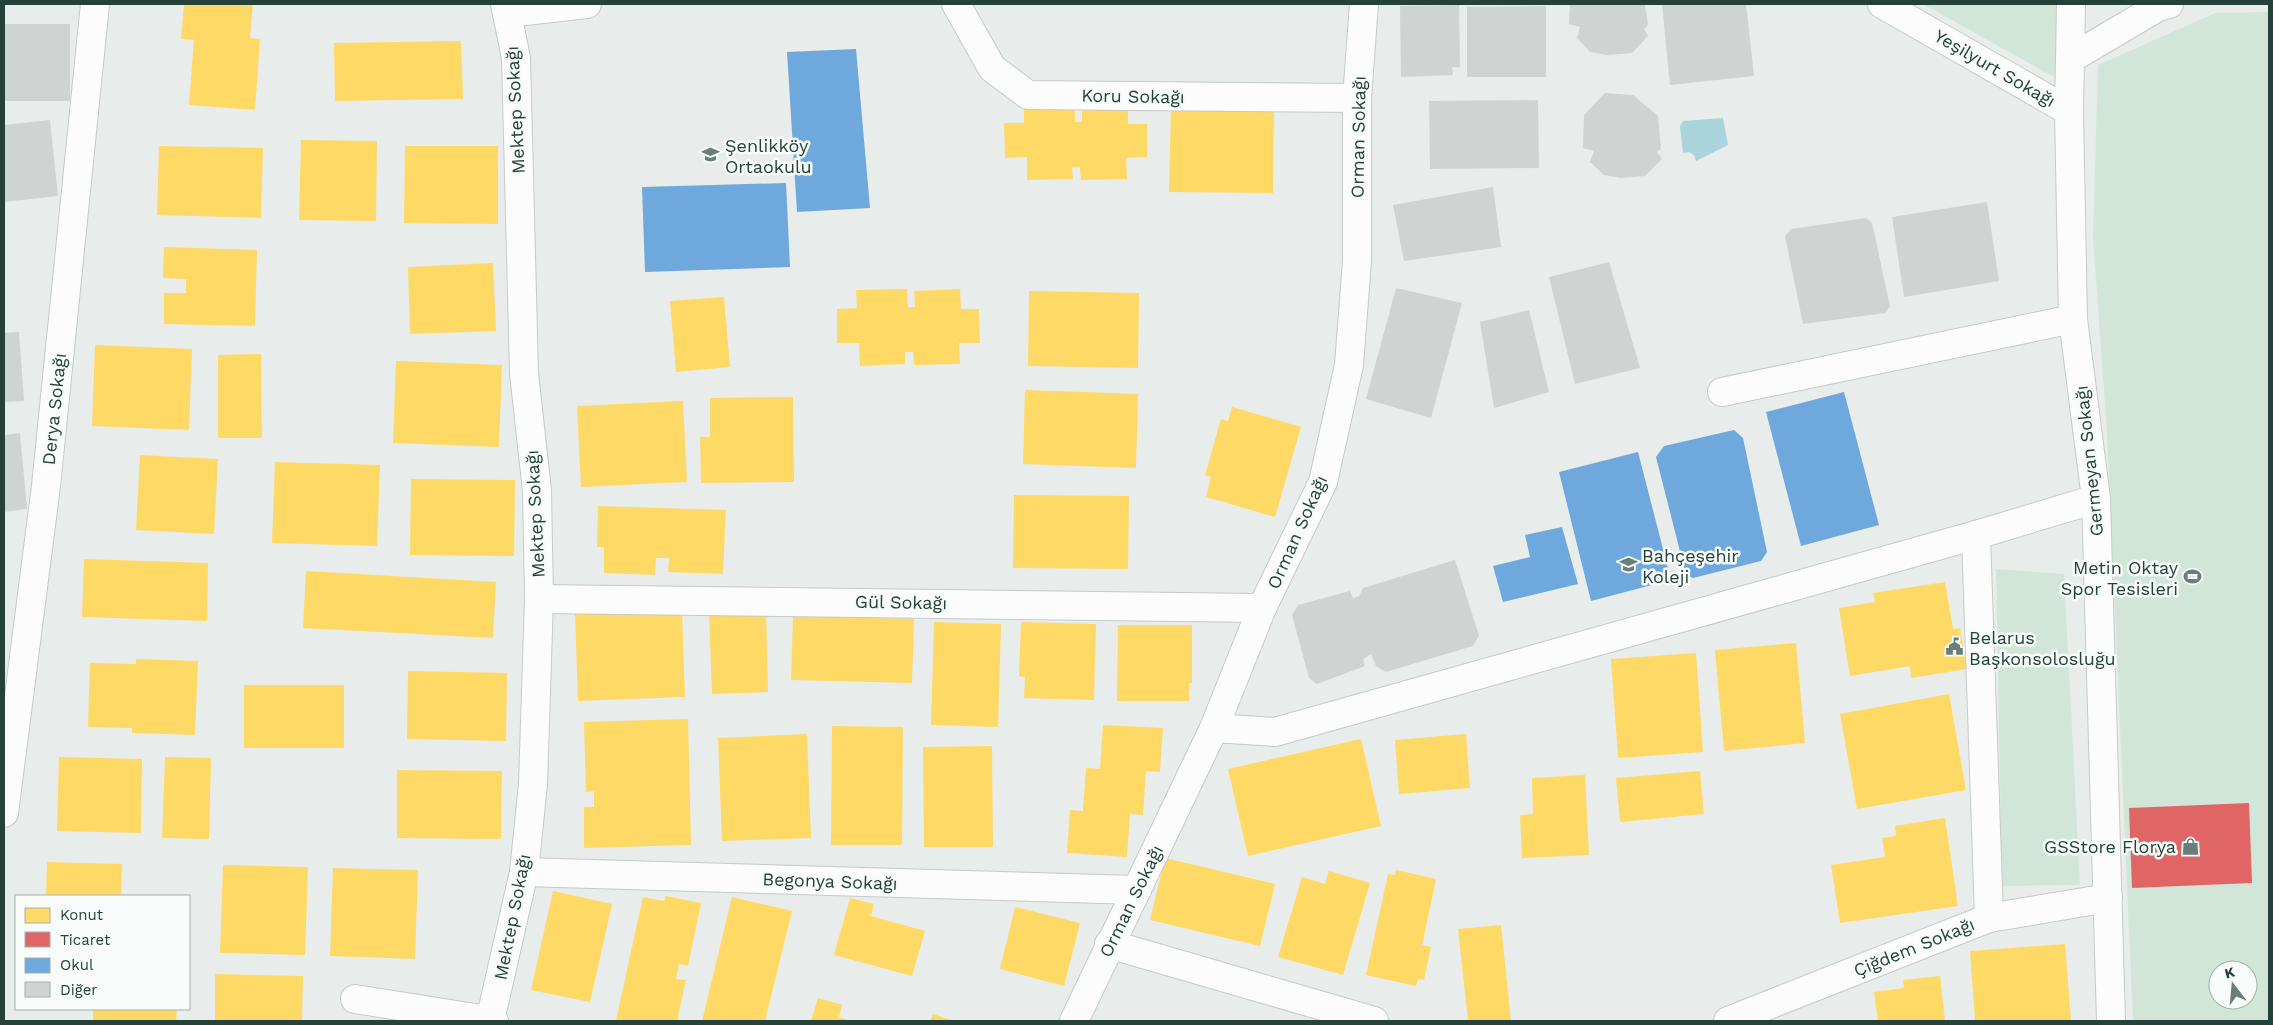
<svg xmlns="http://www.w3.org/2000/svg" width="2273" height="1025" font-family="'Work Sans',sans-serif">
<style>
.green{fill:#d1e6d8;fill-rule:evenodd}
.water{fill:#a9d4db}
.homes{fill:#ffd966}
.shops{fill:#e06666}
.schools{fill:#6fa8dc}
.building{fill:#cfd4d2}
.lines{fill:none;stroke-linecap:round;stroke-linejoin:round}
.street-casing{stroke:#c5cac8;stroke-width:30}
.secondary-casing{stroke:#c3cbc8;stroke-width:30}
.street{stroke:#fcfcfc;stroke-width:28}
.secondary{stroke:#fcfcfc;stroke-width:28}
.labels{text-anchor:middle;dominant-baseline:central;stroke-width:5;stroke-linejoin:round;paint-order:stroke}
.street-label{font-size:18px;fill:#24423a;stroke:#f7fbf9}
.poi-label{font-size:18px;fill:#24423a;stroke:#f7fbf9;text-anchor:start}
</style>
<rect width="100%" height="100%" fill="#e8edeb"/>
<g class="green">
<path d="M 1923,4 L 2058,4 L 2056,78 Z"/>
<path d="M 2269,12 L 2269,1021 L 2133,1021 L 2107,432 L 2093,237 L 2098,65 L 2215,13 ZM 2218,970 L 2248,970 L 2248,1000 L 2218,1000 Z"/>
<path d="M 1996,569 L 2064,574 L 2080,885 L 2002,886 Z"/>
</g>
<path class="water" d="M 1723,118 L 1728,145 L 1696,161 L 1694,155 L 1689,152 L 1683,153 L 1680,126 L 1683,121 Z"/>
<g class="homes">
<path d="M 184,4 L 253,4 L 250,38 L 260,39 L 255,110 L 189,105 L 194,40 L 181,39 Z"/>
<path d="M 461,41 L 463,99 L 335,101 L 334,43 Z"/>
<path d="M 1075,103 L 1075,122 L 1082,122 L 1082,106 L 1128,104 L 1128,124 L 1147,124 L 1147,157 L 1126,158 L 1127,179 L 1081,180 L 1080,167 L 1072,167 L 1073,179 L 1027,180 L 1027,157 L 1005,158 L 1004,123 L 1024,123 L 1024,105 Z"/>
<path d="M 1171,109 L 1274,110 L 1273,193 L 1169,192 Z"/>
<path d="M 301,140 L 377,141 L 376,221 L 299,220 Z"/>
<path d="M 159,146 L 263,148 L 261,218 L 157,215 Z"/>
<path d="M 405,146 L 498,146 L 498,224 L 404,223 Z"/>
<path d="M 164,247 L 257,250 L 255,326 L 164,324 L 164,293 L 186,293 L 186,279 L 163,278 Z"/>
<path d="M 493,263 L 496,331 L 410,334 L 408,267 Z"/>
<path d="M 907,289 L 908,307 L 915,307 L 914,291 L 960,289 L 961,309 L 979,309 L 980,343 L 959,343 L 960,364 L 914,365 L 913,352 L 905,352 L 905,364 L 860,366 L 859,343 L 837,343 L 837,309 L 857,308 L 856,290 Z"/>
<path d="M 1029,291 L 1139,293 L 1138,368 L 1028,366 Z"/>
<path d="M 724,297 L 730,367 L 676,372 L 670,301 Z"/>
<path d="M 95,345 L 192,349 L 189,430 L 92,426 Z"/>
<path d="M 261,354 L 262,438 L 218,438 L 218,355 Z"/>
<path d="M 396,361 L 502,365 L 499,447 L 393,443 Z"/>
<path d="M 1025,390 L 1138,394 L 1136,468 L 1023,464 Z"/>
<path d="M 793,397 L 794,482 L 701,483 L 700,437 L 710,437 L 710,398 Z"/>
<path d="M 683,401 L 687,482 L 581,487 L 577,406 Z"/>
<path d="M 1232,407 L 1301,427 L 1275,517 L 1206,497 L 1211,477 L 1205,475 L 1221,419 L 1228,421 Z"/>
<path d="M 140,455 L 218,459 L 214,534 L 136,530 Z"/>
<path d="M 275,462 L 380,465 L 377,546 L 272,543 Z"/>
<path d="M 411,479 L 515,480 L 514,556 L 410,555 Z"/>
<path d="M 1014,495 L 1129,496 L 1128,569 L 1013,568 Z"/>
<path d="M 598,506 L 726,510 L 723,574 L 668,572 L 669,558 L 656,558 L 655,575 L 604,573 L 604,547 L 597,547 Z"/>
<path d="M 84,559 L 208,563 L 207,621 L 82,617 Z"/>
<path d="M 306,571 L 496,582 L 493,638 L 303,628 Z"/>
<path d="M 1945,582 L 1953,629 L 1960,628 L 1967,669 L 1911,678 L 1910,666 L 1850,676 L 1839,608 L 1875,602 L 1873,593 Z"/>
<path d="M 766,610 L 768,692 L 712,694 L 709,612 Z"/>
<path d="M 682,611 L 685,697 L 578,701 L 575,614 Z"/>
<path d="M 793,616 L 914,619 L 912,683 L 791,680 Z"/>
<path d="M 934,622 L 1001,624 L 998,727 L 931,725 Z"/>
<path d="M 1021,622 L 1096,624 L 1094,700 L 1024,698 L 1025,677 L 1019,676 Z"/>
<path d="M 1118,625 L 1192,625 L 1192,683 L 1189,683 L 1189,701 L 1117,701 Z"/>
<path d="M 1796,643 L 1805,743 L 1724,751 L 1715,650 Z"/>
<path d="M 1696,653 L 1703,752 L 1618,758 L 1611,659 Z"/>
<path d="M 136,659 L 198,661 L 195,735 L 132,733 L 132,728 L 88,727 L 90,663 L 136,664 Z"/>
<path d="M 408,671 L 507,673 L 506,741 L 407,739 Z"/>
<rect x="244" y="685" width="100" height="63"/>
<path d="M 1949,694 L 1966,790 L 1857,809 L 1840,714 Z"/>
<path d="M 688,719 L 691,845 L 584,848 L 584,807 L 594,807 L 594,791 L 586,792 L 584,722 Z"/>
<path d="M 1103,725 L 1163,728 L 1160,772 L 1146,771 L 1143,815 L 1130,814 L 1127,857 L 1067,853 L 1070,810 L 1083,811 L 1086,768 L 1100,769 Z"/>
<path d="M 832,726 L 903,727 L 902,845 L 831,845 Z"/>
<path d="M 807,734 L 811,838 L 722,841 L 718,738 Z"/>
<path d="M 1466,734 L 1470,788 L 1399,794 L 1395,740 Z"/>
<path d="M 1361,739 L 1381,826 L 1248,856 L 1228,769 Z"/>
<path d="M 992,746 L 993,847 L 924,847 L 923,747 Z"/>
<path d="M 59,757 L 142,759 L 141,833 L 57,831 Z"/>
<path d="M 165,757 L 211,758 L 209,839 L 162,838 Z"/>
<path d="M 397,770 L 502,771 L 501,839 L 397,838 Z"/>
<path d="M 1700,771 L 1704,814 L 1620,822 L 1616,778 Z"/>
<path d="M 1585,775 L 1589,855 L 1522,858 L 1520,815 L 1533,814 L 1532,778 Z"/>
<path d="M 1945,818 L 1958,906 L 1840,923 L 1831,865 L 1885,857 L 1882,838 L 1896,836 L 1895,826 Z"/>
<path d="M 1165,858 L 1275,884 L 1260,946 L 1150,920 Z"/>
<path d="M 47,862 L 122,864 L 121,896 L 46,896 Z"/>
<path d="M 223,865 L 308,867 L 305,955 L 220,953 Z"/>
<path d="M 333,868 L 418,870 L 415,959 L 330,956 Z"/>
<path d="M 1396,870 L 1436,879 L 1422,945 L 1431,947 L 1424,980 L 1418,979 L 1416,986 L 1366,975 L 1388,874 L 1395,875 Z"/>
<path d="M 1329,871 L 1370,883 L 1343,975 L 1278,957 L 1302,877 L 1325,884 Z"/>
<path d="M 553,891 L 612,904 L 590,1002 L 531,990 Z"/>
<path d="M 666,896 L 701,903 L 688,966 L 679,964 L 676,979 L 686,980 L 677,1021 L 616,1020 L 643,897 L 664,901 Z"/>
<path d="M 732,897 L 792,911 L 765,1021 L 702,1021 Z"/>
<path d="M 850,898 L 874,904 L 871,916 L 925,931 L 912,976 L 834,955 Z"/>
<path d="M 1015,907 L 1080,923 L 1064,986 L 1000,969 Z"/>
<path d="M 1501,925 L 1511,1021 L 1468,1021 L 1458,929 Z"/>
<path d="M 2065,944 L 2071,1021 L 1975,1021 L 1970,951 Z"/>
<path d="M 215,974 L 303,976 L 302,1021 L 215,1021 Z"/>
<path d="M 1940,976 L 1945,1021 L 1878,1021 L 1874,992 L 1904,988 L 1903,980 Z"/>
<path d="M 818,998 L 842,1005 L 839,1017 L 850,1021 L 811,1021 Z"/>
<path d="M 93,1009 L 177,1009 L 176,1021 L 93,1021 Z"/>
<path d="M 933,1014 L 953,1021 L 930,1021 Z"/>
</g>
<path class="shops" d="M 2249,803 L 2252,883 L 2132,888 L 2129,808 Z"/>
<g class="schools">
<path d="M 856,49 L 870,208 L 797,212 L 787,52 Z"/>
<path d="M 786,183 L 790,267 L 645,272 L 642,187 Z"/>
<path d="M 1844,392 L 1879,525 L 1801,546 L 1766,412 Z"/>
<path d="M 1734,430 L 1743,438 L 1767,552 L 1761,561 L 1693,578 L 1686,575 L 1656,457 L 1664,446 Z"/>
<path d="M 1638,452 L 1671,580 L 1591,601 L 1559,472 Z"/>
<path d="M 1562,527 L 1578,584 L 1503,602 L 1493,566 L 1530,557 L 1525,535 Z"/>
</g>
<g class="building">
<path d="M 1570,4 L 1645,4 L 1648,25 L 1644,29 L 1648,36 L 1632,53 L 1607,55 L 1590,52 L 1577,38 L 1580,27 L 1569,24 Z"/>
<path d="M 1662,4 L 1746,4 L 1754,76 L 1670,85 Z"/>
<path d="M 1459,5 L 1460,67 L 1452,67 L 1453,75 L 1401,77 L 1400,6 Z"/>
<path d="M 1546,6 L 1546,77 L 1467,77 L 1467,7 Z"/>
<rect x="4" y="24" width="66" height="77"/>
<path d="M 1605,93 L 1633,95 L 1658,116 L 1661,149 L 1657,152 L 1662,159 L 1645,176 L 1621,178 L 1604,175 L 1590,162 L 1594,151 L 1583,148 L 1584,115 Z"/>
<path d="M 1538,100 L 1539,168 L 1430,169 L 1429,101 Z"/>
<path d="M 50,120 L 58,196 L 4,202 L 4,125 Z"/>
<path d="M 1493,187 L 1501,247 L 1404,261 L 1393,205 Z"/>
<path d="M 1987,202 L 1999,281 L 1904,297 L 1892,217 Z"/>
<path d="M 1866,218 L 1872,223 L 1890,306 L 1885,313 L 1803,324 L 1785,236 L 1791,229 Z"/>
<path d="M 1609,262 L 1640,368 L 1575,384 L 1549,277 Z"/>
<path d="M 1396,288 L 1462,303 L 1431,418 L 1366,399 Z"/>
<path d="M 1529,310 L 1549,392 L 1494,408 L 1480,322 Z"/>
<path d="M 19,332 L 24,401 L 4,402 L 4,333 Z"/>
<path d="M 20,433 L 27,509 L 4,512 L 4,435 Z"/>
<path d="M 1455,560 L 1479,636 L 1473,646 L 1386,672 L 1376,666 L 1371,654 L 1363,659 L 1365,666 L 1317,684 L 1309,678 L 1292,615 L 1298,605 L 1350,591 L 1353,598 L 1359,596 L 1363,588 Z"/>
</g>
<g class="lines">
<defs>
<g id="street">
<path d="M 956,4 L 992,68 L 1028,95 L 1357,98"/>
<path d="M 507,13 L 587,4"/>
<path d="M 2070,59 L 2071,4"/>
<path d="M 1722,392 L 2073,319"/>
<path d="M 1976,535 L 1989,918"/>
<path d="M 539,599 L 1262,608"/>
<path d="M 1214,728 L 1275,732 L 1976,535 L 2096,499"/>
<path d="M 4,813 L 46,486 L 95,4"/>
<path d="M 524,872 L 1137,890"/>
<path d="M 1109,944 L 1374,1021"/>
<path d="M 355,999 L 494,1021"/>
<path d="M 1074,1021 L 1214,728 L 1262,608 L 1323,482 L 1349,365 L 1357,261 L 1357,98 L 1364,4"/>
<path d="M 1728,1021 L 1989,918 L 2108,898"/>
</g>
<g id="secondary">
<path d="M 1882,4 L 2069,111"/>
<path d="M 490,1021 L 524,872 L 533,784 L 539,599 L 537,491 L 524,373 L 516,58 L 505,4"/>
<path d="M 2111,1021 L 2096,499 L 2073,319 L 2069,111 L 2070,59 L 2158,7 L 2169,4"/>
</g>
</defs>
<use href="#street" class="street-casing"/>
<use href="#secondary" class="secondary-casing"/>
<use href="#street" class="street"/>
<use href="#secondary" class="secondary"/>
</g>
<defs>
<symbol id="school-bare" viewBox="-9 -9 18 18"><path d="M0-5L7-2L0 1L-7-2ZM-4 1L0 2.5L4 1V4Q0 6-4 4Z" fill="#697e78" stroke="#f7fbf9" stroke-width="2.5" paint-order="stroke"/></symbol>
<symbol id="stadium-bare" viewBox="-9 -9 18 18"><path d="M0-5a6.5 5 0 1 0 0 10a6.5 5 0 1 0 0-10ZM-3.5-1.8h7v3.6h-7Z" fill="#697e78" stroke="#f7fbf9" stroke-width="2.5" paint-order="stroke"/></symbol>
<symbol id="civic-bare" viewBox="-9 -9 18 18"><path d="M-.6-6.5H3V-4.5H.6V-3L4-1V1h2V6H-6V1h2V-1L-.6-3ZM-1.2 2.5V6h2.4V2.5Z" fill="#697e78" stroke="#f7fbf9" stroke-width="2.5" paint-order="stroke"/></symbol>
<symbol id="shop-bare" viewBox="-9 -9 18 18"><path d="M-5-2.5h2.3a2.7 3.5 0 0 1 5.4 0H5L5.5 6h-11ZM-1.5-2.5h3a1.5 2.3 0 0 0-3 0Z" fill="#697e78" stroke="#f7fbf9" stroke-width="2.5" paint-order="stroke"/></symbol>
</defs>
<g fill-rule="evenodd">
<use href="#school-bare" x="698" y="142" width="25" height="25"/>
<use href="#school-bare" x="1616" y="552" width="25" height="25"/>
<use href="#stadium-bare" x="2180" y="564" width="25" height="25"/>
<use href="#civic-bare" x="1942" y="634" width="25" height="25"/>
<use href="#shop-bare" x="2178" y="834" width="25" height="25"/>
</g>
<g class="labels">
<g class="street-label">
<text transform="translate(1995 68) rotate(30)">Yeşilyurt Sokağı</text>
<text transform="translate(1133 96) rotate(1)">Koru Sokağı</text>
<text transform="translate(515 110) rotate(-93)">Mektep Sokağı</text>
<text transform="translate(1358 137) rotate(-89)">Orman Sokağı</text>
<text transform="translate(54 409) rotate(-84)">Derya Sokağı</text>
<text transform="translate(2089 461) rotate(-96)">Germeyan Sokağı</text>
<text transform="translate(535 514) rotate(-93)">Mektep Sokağı</text>
<text transform="translate(1297 532) rotate(-66)">Orman Sokağı</text>
<text transform="translate(901 602) rotate(1)">Gül Sokağı</text>
<text transform="translate(830 881) rotate(2)">Begonya Sokağı</text>
<text transform="translate(1131 901) rotate(-64)">Orman Sokağı</text>
<text transform="translate(512 917) rotate(-79)">Mektep Sokağı</text>
<text transform="translate(1914 947) rotate(-22)">Çiğdem Sokağı</text>
</g>
<g class="poi-label">
<text x="725" y="145">Şenlikköy<tspan x="725" dy="21">Ortaokulu</tspan></text>
<text x="1642" y="555">Bahçeşehir<tspan x="1642" dy="21">Koleji</tspan></text>
<text x="2178" y="567" text-anchor="end">Metin Oktay<tspan x="2178" dy="21">Spor Tesisleri</tspan></text>
<text x="1969" y="637">Belarus<tspan x="1969" dy="21">Başkonsolosluğu</tspan></text>
<text x="2176" y="846" text-anchor="end">GSStore Florya</text>
</g>
</g>
<rect width="2273" height="1025" fill="none" stroke="#24423a" stroke-width="10"/>
<rect x="15" y="895" width="175" height="115" fill="#f7fbf9" stroke="#a3b1ad"/>
<rect x="25" y="908" width="25" height="15" fill="#ffd966" stroke="#a3b1ad"/>
<text x="60" y="920" font-size="15" fill="#24423a">Konut</text>
<rect x="25" y="932" width="25" height="15" fill="#e06666" stroke="#a3b1ad"/>
<text x="60" y="945" font-size="15" fill="#24423a">Ticaret</text>
<rect x="25" y="958" width="25" height="15" fill="#6fa8dc" stroke="#a3b1ad"/>
<text x="60" y="970" font-size="15" fill="#24423a">Okul</text>
<rect x="25" y="982" width="25" height="15" fill="#cfd4d2" stroke="#a3b1ad"/>
<text x="60" y="995" font-size="15" fill="#24423a">Diğer</text>
<g transform="translate(2233 985) rotate(344)"><circle r="24" fill="#f7fbf9" stroke="#a3b1ad"/>
<path d="M0-4L9 19L0 12L-9 19Z" fill="#697e78"/>
<text y="-8" font-size="14" font-weight="bold" text-anchor="middle" fill="#24423a">K</text>
</g>
</svg>
